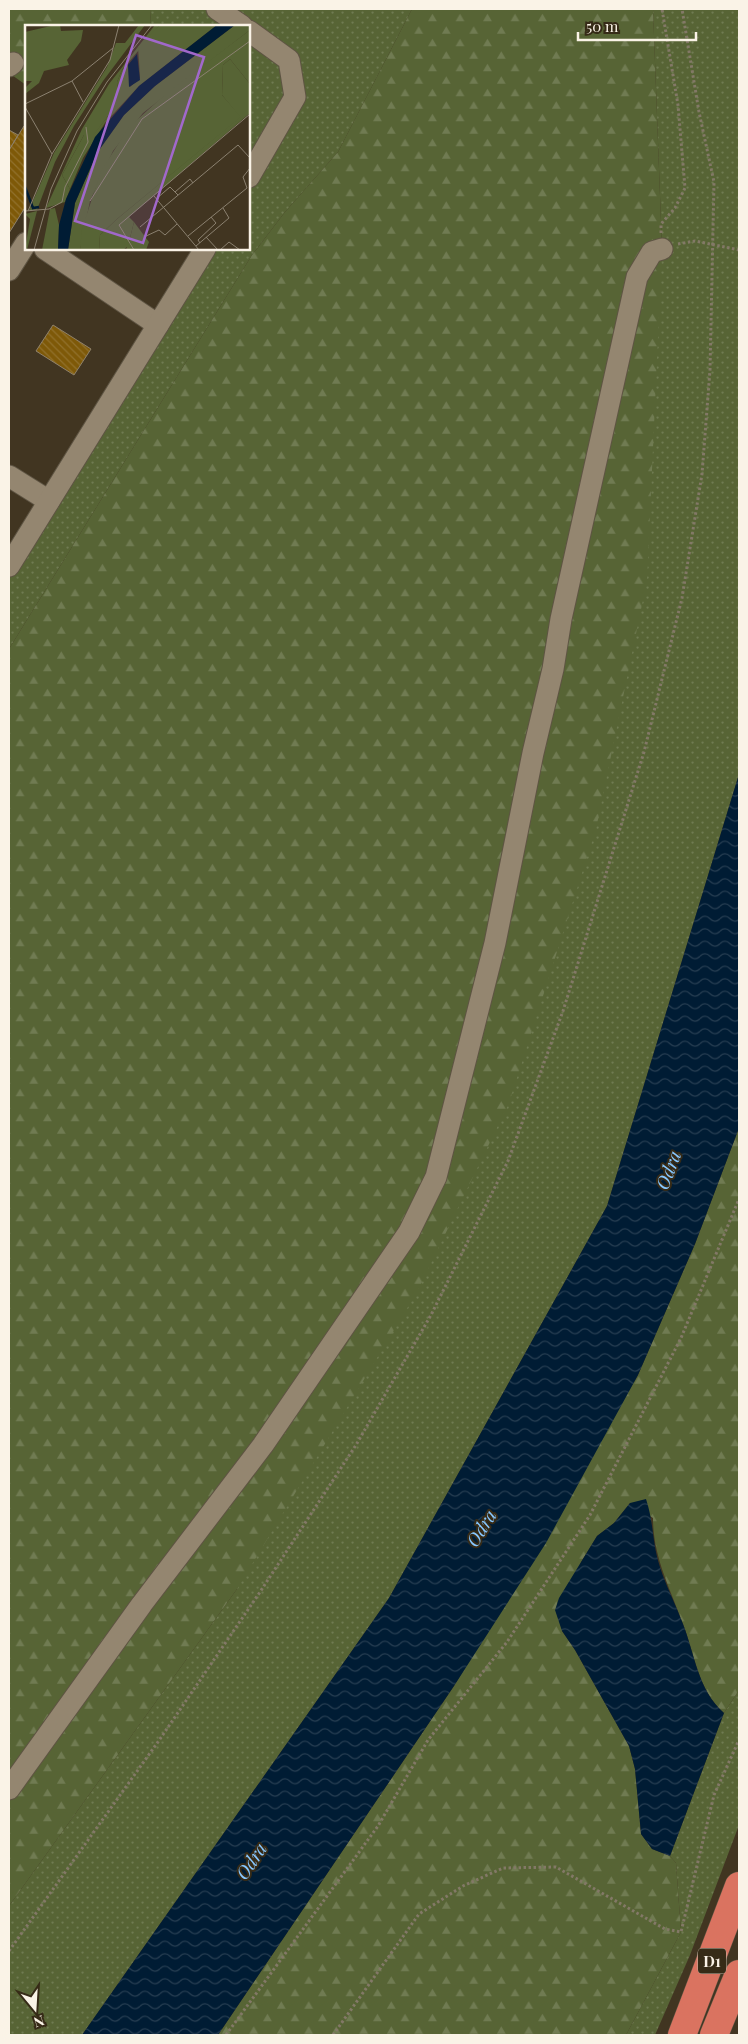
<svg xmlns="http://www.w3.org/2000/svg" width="748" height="2044" font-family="'Playfair Display',serif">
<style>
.grass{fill:url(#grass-dots)}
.forest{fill:url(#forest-firs)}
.water{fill:url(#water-waves)}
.building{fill:url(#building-back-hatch);stroke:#8e816b}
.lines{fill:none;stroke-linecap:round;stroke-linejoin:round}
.minor-casing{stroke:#5e5443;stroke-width:23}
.highway-casing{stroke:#5e5443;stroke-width:29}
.path{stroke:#837967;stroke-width:3;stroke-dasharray:2.5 2.5;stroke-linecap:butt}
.minor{stroke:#948670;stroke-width:21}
.highway{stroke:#da7360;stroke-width:28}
.labels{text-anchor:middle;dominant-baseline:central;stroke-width:4;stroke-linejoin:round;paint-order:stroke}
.shield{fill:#362b17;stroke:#bfb7a9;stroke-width:1}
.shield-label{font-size:15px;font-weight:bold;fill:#faf3e7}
.water-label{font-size:18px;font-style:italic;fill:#87c7ff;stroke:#362b17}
.inset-river{fill:none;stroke:#001c34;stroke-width:2.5}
.inset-road{fill:none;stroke:#8b8170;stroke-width:1}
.view{fill:#a168cb;fill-opacity:0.15;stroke:#a168cb;stroke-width:2.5}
.inset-edge{fill:none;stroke:#faf3e7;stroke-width:2.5}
</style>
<defs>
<pattern id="grass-dots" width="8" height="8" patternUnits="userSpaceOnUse" patternTransform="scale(1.25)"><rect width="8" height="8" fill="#576435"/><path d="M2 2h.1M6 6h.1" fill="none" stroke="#707b52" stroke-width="1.8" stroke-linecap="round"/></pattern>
<pattern id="forest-firs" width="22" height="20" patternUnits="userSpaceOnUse" patternTransform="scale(1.25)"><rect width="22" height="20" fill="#576435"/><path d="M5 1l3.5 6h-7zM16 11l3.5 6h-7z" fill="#707b52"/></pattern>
<pattern id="water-waves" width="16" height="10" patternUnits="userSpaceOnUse" patternTransform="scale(1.25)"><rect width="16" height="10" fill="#001c34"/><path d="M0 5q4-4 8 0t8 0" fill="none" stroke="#263d51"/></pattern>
<pattern id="building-back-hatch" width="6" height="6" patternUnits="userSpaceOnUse" patternTransform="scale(1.25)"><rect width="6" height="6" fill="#7e5908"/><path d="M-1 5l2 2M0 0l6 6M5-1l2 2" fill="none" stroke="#91712c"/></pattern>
</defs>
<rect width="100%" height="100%" fill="#413521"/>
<g class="grass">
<path d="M 150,9 L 412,9 L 338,152 L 285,212 L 252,255 L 9,649 L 9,566 L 205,249 L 249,249 L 249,26 L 151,26 Z"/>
<path d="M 653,9 L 739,9 L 739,774 L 607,1206 L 389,1598 L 82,2035 L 9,2035 L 9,1906 L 237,1589 L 662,249 Z"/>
<path d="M 739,1690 L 739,1825 L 690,1955 L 655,2035 L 626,2035 L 681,1932 L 676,1863 L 670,1856 L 724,1713 Z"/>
</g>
<g class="forest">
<path d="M 9,9 L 150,9 L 151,26 L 26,26 L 26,85 L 9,73 Z"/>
<path d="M 412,9 L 653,9 L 662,249 L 647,580 L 596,829 L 509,1103 L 417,1292 L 237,1589 L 9,1906 L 9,649 L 252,255 L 285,212 L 338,152 Z"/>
<path d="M 739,1128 L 739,1690 L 724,1713 C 698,1690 695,1655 683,1624 C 670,1588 653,1557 653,1518 L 630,1503 L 614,1523 L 597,1536 L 581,1562 L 562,1631 L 575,1650 L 629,1746 L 635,1769 L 641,1834 L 652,1849 L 670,1856 L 676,1863 L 681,1932 L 626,2035 L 218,2035 L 454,1686 L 638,1375 L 695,1244 Z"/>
</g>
<g class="water">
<path d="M 739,774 L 739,1128 L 695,1244 L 638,1375 L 546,1543 L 454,1686 L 218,2035 L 82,2035 L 389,1598 L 607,1206 Z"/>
<path d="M 646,1499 C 654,1523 652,1543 660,1567 C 666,1586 676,1605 683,1624 C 695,1655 698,1690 724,1713 L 670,1856 L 652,1849 L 641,1834 L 635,1769 L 629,1746 L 575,1650 L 562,1631 L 555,1610 L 559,1598 L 597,1536 L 614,1523 L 630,1503 Z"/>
</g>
<g class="building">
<path d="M 24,126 L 26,127 L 26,206 L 9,233 L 9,150 Z"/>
<path d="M 9,130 L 18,135 L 9,150 Z"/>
<path d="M 53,325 L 91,349 L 74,375 L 36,351 Z"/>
</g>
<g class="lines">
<defs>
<g id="minor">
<path d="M 217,9 L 242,26"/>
<path d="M 249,31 L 289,60 L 295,97 L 249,177"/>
<path d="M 9,66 L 13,63"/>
<path d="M 45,249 L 158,325"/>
<path d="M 9,270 L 26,243"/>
<path d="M 9,476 L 49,501"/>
<path d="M 9,566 L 205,249"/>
<path d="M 9,1789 L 142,1604 L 263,1445 L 409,1232 L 436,1177 L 495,943 L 533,753 L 553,669 L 561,619 L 637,277 L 652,252 L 662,249"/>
</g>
<g id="highway">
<path d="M 682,2035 L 739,1886"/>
<path d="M 714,2035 L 739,1974"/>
</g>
</defs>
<use href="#minor" class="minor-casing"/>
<use href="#highway" class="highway-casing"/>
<g class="path">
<path d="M 661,233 L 661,224 L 675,208 L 685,188 L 678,105 L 662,9"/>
<path d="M 678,244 L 695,241 L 739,250"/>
<path d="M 9,1951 L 160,1739 L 260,1592 L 356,1445 L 431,1315 L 508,1161 L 563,1011 L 644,752 L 682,598 L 702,474 L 710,370 L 714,182 L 699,112 L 682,9"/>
<path d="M 226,2035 L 378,1826 L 428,1740 L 507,1642 L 590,1515 L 681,1338 L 739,1199"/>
<path d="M 333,2035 L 419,1914 L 463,1886 L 503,1868 L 556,1867 L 665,1929 L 681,1932 L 714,1795 L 739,1740"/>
</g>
<use href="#minor" class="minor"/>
<use href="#highway" class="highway"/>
</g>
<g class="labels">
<rect class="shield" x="698" y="1948.5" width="28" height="25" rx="4"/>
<g class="shield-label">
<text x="712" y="1961">D1</text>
</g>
<g class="water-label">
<text transform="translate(668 1170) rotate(-69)">Odra</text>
<text transform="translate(481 1528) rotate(-58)">Odra</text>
<text transform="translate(251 1861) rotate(-56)">Odra</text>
</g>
</g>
<g transform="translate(25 25)">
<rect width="225" height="225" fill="#413521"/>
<path d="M 114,0 L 120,0 L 78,56 L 49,101 L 30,137 L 12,185 L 4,185 L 29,128 L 82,42 L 91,18 L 100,18 ZM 130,0 L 135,0 L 97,45 L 92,57 L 93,66 L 83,91 L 68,111 L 59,110 L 37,150 L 45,164 L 40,177 L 21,183 L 57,104 L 84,59 ZM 210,0 L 225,0 L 225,5 L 118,88 L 88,126 L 65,176 L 55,225 L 43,225 L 50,178 L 72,128 L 99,90 L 130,61 ZM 205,34 L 225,59 L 225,88 L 104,192 L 109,197 L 104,217 L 109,225 L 101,225 L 102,222 L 98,225 L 74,225 L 75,210 L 92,194 L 215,92 L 197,70 L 198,40 ZM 30,183 L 34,200 L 33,225 L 17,225 L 25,184 Z" fill="#576435"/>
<path d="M 30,0 L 35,0 L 36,6 L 58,5 L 56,16 L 42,35 L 44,40 L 19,46 L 14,58 L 0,69 L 0,63 L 7,56 L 0,56 L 0,7 ZM 135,0 L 192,0 L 114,61 L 80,98 L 58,133 L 45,164 L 37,150 L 59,110 L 68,110 L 83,91 L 93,66 L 92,57 L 97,45 L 103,40 L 105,62 L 115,53 L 113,22 ZM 225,5 L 225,59 L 205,34 L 198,40 L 197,70 L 216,92 L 92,194 L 75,210 L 74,225 L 55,225 L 57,204 L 76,146 L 104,102 L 144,66 ZM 12,186 L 2,225 L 0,225 L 5,194 L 0,189 ZM 109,197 L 124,217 L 121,225 L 109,225 L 104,217 Z" fill="#576435"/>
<path d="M 192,0 L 210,0 L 130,61 L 99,90 L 72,128 L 50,178 L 43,225 L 33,225 L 34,200 L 41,174 L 70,112 L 114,61 ZM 112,29 L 115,55 L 104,62 L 103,40 Z" fill="#001c34"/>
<path class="inset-river" d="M 0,162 L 8,183 L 14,182"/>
<path class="inset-road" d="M 47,56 L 58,77M 0,79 L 47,56 L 88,23M 0,82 L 27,129M 150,167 L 165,154 L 168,158M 129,171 L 174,225M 131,174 L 145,162 L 153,170M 65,176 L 117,94 L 225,16M 0,186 L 24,184 L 37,177 L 40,162 L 63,117 L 61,102M 3,186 L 27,129 L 85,35 L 94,0M 115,202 L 213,120 L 225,133M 163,211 L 222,163 L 218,152 L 225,143M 119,212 L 134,205 L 140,210 L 152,199M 181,212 L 193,225M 175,218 L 173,215 L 191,198 L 186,192M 171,221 L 204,193 L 198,183M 9,225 L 26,164 L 52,106 L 82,57 L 127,0M 109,225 L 94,200 L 225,89M 195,225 L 204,217 L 215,225"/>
<path class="view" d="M 111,10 L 179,32 L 118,218 L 50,196 Z"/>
<rect width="225" height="225" class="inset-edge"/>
</g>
<rect width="748" height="2044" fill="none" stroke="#faf3e7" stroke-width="20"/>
<g transform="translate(35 2009) rotate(162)" stroke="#362b17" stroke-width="4" paint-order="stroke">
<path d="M0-4L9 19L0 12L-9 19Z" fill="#faf3e7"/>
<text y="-8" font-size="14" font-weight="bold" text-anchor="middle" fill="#faf3e7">N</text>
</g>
<path d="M578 32v8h118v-8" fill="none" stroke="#faf3e7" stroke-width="2.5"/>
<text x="586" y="32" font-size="15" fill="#faf3e7" stroke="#362b17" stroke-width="4" paint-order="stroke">50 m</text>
</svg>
